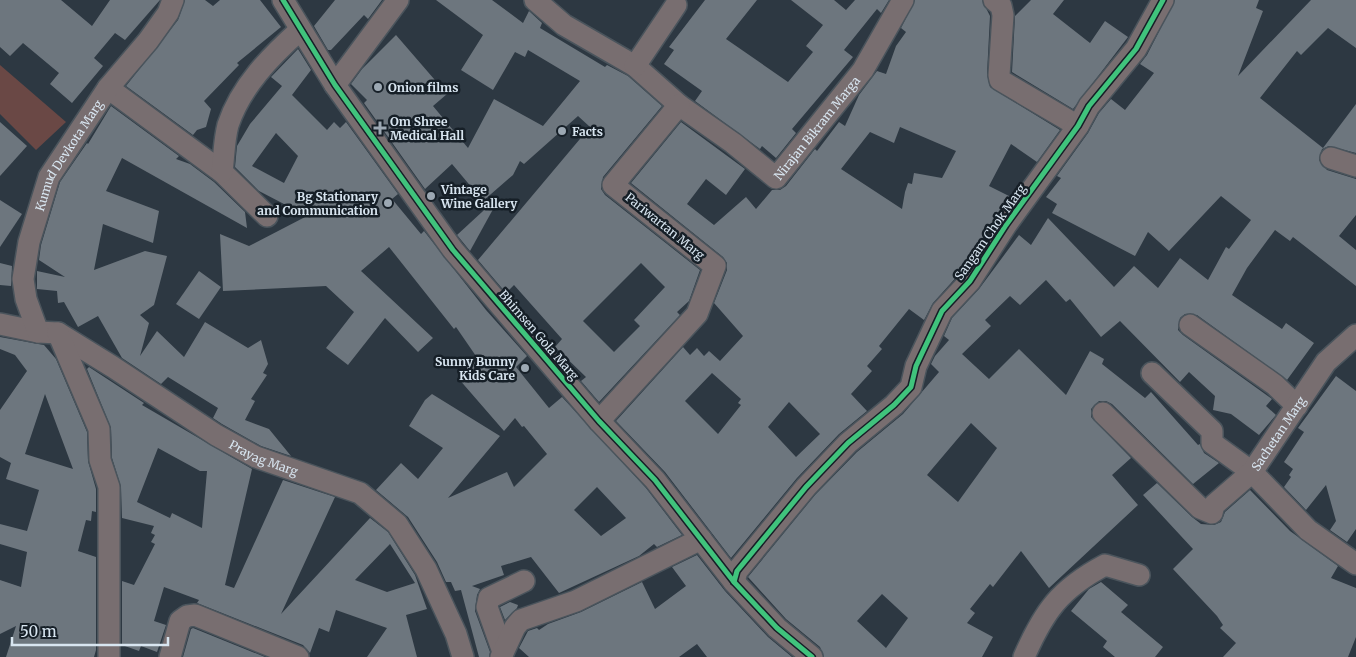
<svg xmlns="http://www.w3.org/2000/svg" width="1356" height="657" font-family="Merriweather,serif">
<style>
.green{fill:#6a4845}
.building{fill:#6d767e;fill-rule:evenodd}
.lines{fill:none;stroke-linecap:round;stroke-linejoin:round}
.street-casing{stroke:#4a545c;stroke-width:24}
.street{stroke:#786e70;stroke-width:21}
.cycleway-casing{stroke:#161f27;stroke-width:8}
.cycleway{stroke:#40c37c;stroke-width:5}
.poi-dot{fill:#9ca8b3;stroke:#161f27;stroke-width:2}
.labels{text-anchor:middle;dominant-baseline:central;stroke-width:5;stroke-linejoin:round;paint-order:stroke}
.poi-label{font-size:12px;font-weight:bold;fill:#d8e5f0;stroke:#161f27;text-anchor:start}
.street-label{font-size:12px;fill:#d8e5f0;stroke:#161f27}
</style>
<rect width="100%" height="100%" fill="#2d3842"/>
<path class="green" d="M 0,65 L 66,122 L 36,150 L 0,114 Z"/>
<g class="building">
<path d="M 0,0 L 61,0 L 92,26 L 110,0 L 160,0 L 125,40 L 115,33 L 94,58 L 103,66 L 72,103 L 50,84 L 59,73 L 23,43 L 10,56 L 0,47 Z"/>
<path d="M 185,0 L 205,0 L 213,6 L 220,0 L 260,0 L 281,27 L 237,63 L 239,65 L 204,101 L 211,109 L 206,127 L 197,130 L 193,135 L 126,86 L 178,20 Z"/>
<path d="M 335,0 L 382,0 L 368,19 L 364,15 L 331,50 L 328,50 L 314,26 Z"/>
<path d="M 436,0 L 492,0 L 523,23 L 529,11 L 542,23 L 540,28 L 605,67 L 607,65 L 628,76 L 662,106 L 603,177 L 601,189 L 605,195 L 700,270 L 689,301 L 677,312 L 680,315 L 599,402 L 581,381 L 586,377 L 555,347 L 562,339 L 514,285 L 506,293 L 478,260 L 590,127 L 578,116 L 524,164 L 520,161 L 513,175 L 483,201 L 452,164 L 425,189 L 364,103 L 367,100 L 351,84 L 362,69 L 396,35 L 447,94 L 433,106 L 468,148 L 494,99 L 543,126 L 580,81 L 528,50 L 525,57 L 515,52 L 493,90 L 461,70 L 483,35 ZM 641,263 L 665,287 L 634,320 L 640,326 L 614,352 L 583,321 Z"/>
<path d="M 705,0 L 757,0 L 726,39 L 788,82 L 813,52 L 806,46 L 823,25 L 791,0 L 834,0 L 846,10 L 855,0 L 889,0 L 881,13 L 877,9 L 844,50 L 853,57 L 792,129 L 796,133 L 776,158 L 762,146 L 760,149 L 695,101 L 702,91 L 664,64 L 674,50 L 669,47 Z"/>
<path d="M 915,0 L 982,0 L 990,16 L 987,74 L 990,87 L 1060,130 L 1037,162 L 1011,144 L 989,186 L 1011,197 L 960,273 L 933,303 L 924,320 L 909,309 L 879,346 L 882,349 L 867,366 L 872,371 L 851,394 L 867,411 L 839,434 L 797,478 L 731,558 L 665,472 L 616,421 L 683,347 L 690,355 L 697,348 L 704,356 L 709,351 L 720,361 L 743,336 L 714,303 L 727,270 L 727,263 L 723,257 L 631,183 L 681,122 L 745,169 L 726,195 L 706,179 L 687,204 L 714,225 L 746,197 L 756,209 L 772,190 L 780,190 L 786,186 L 815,149 L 817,151 L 839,122 L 845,126 L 859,95 L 877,71 L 886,74 L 896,46 L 906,32 L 901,28 ZM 900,127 L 956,151 L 942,178 L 914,173 L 912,184 L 908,183 L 905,192 L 902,209 L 841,169 L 870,132 L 894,143 ZM 712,373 L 741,399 L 738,403 L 741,405 L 718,434 L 685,401 ZM 789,402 L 820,434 L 796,457 L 768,427 Z"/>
<path d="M 1031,0 L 1064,0 L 1053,14 L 1090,43 L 1105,21 L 1128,37 L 1073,109 L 1012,72 L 1015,16 Z"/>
<path d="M 1175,0 L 1259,0 L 1256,8 L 1263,11 L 1238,76 L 1311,0 L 1356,0 L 1356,48 L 1328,28 L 1301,55 L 1297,51 L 1260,98 L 1323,148 L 1356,104 L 1356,153 L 1329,146 L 1322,149 L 1319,160 L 1327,170 L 1356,179 L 1356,215 L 1339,236 L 1356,250 L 1356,286 L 1293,237 L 1290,241 L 1275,230 L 1247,268 L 1232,295 L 1282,329 L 1286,323 L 1314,343 L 1287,380 L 1197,315 L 1185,314 L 1180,318 L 1178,330 L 1183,335 L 1272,399 L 1266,406 L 1276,415 L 1259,435 L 1231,414 L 1213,410 L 1215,396 L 1189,372 L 1180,382 L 1120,321 L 1101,337 L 1070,299 L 1066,302 L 1046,280 L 1020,305 L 1010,296 L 985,320 L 991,326 L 962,354 L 989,379 L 1019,349 L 1066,395 L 1090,351 L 1104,359 L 1102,364 L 1145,398 L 1151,392 L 1198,445 L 1200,444 L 1204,453 L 1219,463 L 1193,484 L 1112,404 L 1106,401 L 1099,401 L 1091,409 L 1091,417 L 1131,458 L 1112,475 L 1138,505 L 1049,588 L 1021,551 L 993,587 L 990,584 L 970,609 L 975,613 L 967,623 L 993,637 L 982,657 L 824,657 L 820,647 L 786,619 L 748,577 L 815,495 L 857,452 L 903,414 L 939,372 L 931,364 L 935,356 L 949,340 L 944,336 L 952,318 L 979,289 L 1019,235 L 1031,245 L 1048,218 L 1114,287 L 1134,266 L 1158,288 L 1180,258 L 1208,280 L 1226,247 L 1229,249 L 1251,220 L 1221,196 L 1169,251 L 1148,232 L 1135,256 L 1052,213 L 1057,204 L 1046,197 L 1061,178 L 1057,176 L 1088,133 L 1099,113 L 1111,99 L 1125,110 L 1154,73 L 1140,64 L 1147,55 ZM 971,423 L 997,448 L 958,502 L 927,475 ZM 882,594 L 908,618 L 886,648 L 857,621 Z"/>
<path d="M 298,49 L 311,70 L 292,95 L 327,130 L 334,122 L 340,128 L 346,122 L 398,194 L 392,199 L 421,234 L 424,231 L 486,310 L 527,356 L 516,367 L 549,408 L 562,397 L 646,488 L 682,535 L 657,547 L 654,544 L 639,556 L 559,593 L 531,557 L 501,566 L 504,575 L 472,586 L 480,589 L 477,595 L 475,611 L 490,652 L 489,657 L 479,657 L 461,590 L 455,591 L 451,582 L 446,582 L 437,562 L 408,517 L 376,490 L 401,463 L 418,479 L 443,448 L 409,426 L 425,400 L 432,394 L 500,436 L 448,498 L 507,472 L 514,487 L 547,454 L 524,426 L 522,427 L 515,418 L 504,431 L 458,378 L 478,359 L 456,327 L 454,329 L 389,247 L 361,271 L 433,338 L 418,352 L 385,318 L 348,365 L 326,348 L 354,312 L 326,286 L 223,291 L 220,234 L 249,246 L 307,216 L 259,191 L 235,167 L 237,146 L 250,124 L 282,86 L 271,77 ZM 276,133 L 298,156 L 284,183 L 252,166 ZM 597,487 L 626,518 L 601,536 L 574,510 Z"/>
<path d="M 111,106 L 179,156 L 176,159 L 190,164 L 214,182 L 245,212 L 247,228 L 122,158 L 106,191 L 159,211 L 153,243 L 103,224 L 94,270 L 145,251 L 167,256 L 154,305 L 140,315 L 149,323 L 140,356 L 157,331 L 184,357 L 205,322 L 248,348 L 261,340 L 268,364 L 263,373 L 267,375 L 251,399 L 255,401 L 245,420 L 269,429 L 291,456 L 261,446 L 222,424 L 213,418 L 218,408 L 168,377 L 161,384 L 122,358 L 98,316 L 78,327 L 64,302 L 58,303 L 57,291 L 37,289 L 37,271 L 65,277 L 39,260 L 41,245 L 60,182 L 87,143 L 88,144 Z"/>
<path d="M 0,122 L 27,146 L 0,176 Z"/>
<path d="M 0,200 L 22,214 L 0,247 Z"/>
<path d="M 495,200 L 497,202 L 470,251 L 457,235 Z"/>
<path d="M 0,263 L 12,266 L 11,286 L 0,285 Z"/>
<path d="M 199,271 L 221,287 L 199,319 L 176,304 Z"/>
<path d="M 0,337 L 44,345 L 56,359 L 87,432 L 88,461 L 96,489 L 96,512 L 92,511 L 91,521 L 86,520 L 78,551 L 96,557 L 96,650 L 94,657 L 6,657 L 16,626 L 0,634 L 0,580 L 21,587 L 27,552 L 0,544 L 0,524 L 27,531 L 39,490 L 6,479 L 11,463 L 0,457 L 0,410 L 27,371 L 15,355 L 0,349 ZM 45,394 L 73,469 L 25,454 Z"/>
<path d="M 89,367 L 144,403 L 142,405 L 252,469 L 225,585 L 234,588 L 283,480 L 335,497 L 281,614 L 370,518 L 388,532 L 415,575 L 427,609 L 406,615 L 417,657 L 367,657 L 387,628 L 336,610 L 329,632 L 319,628 L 310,653 L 303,645 L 197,603 L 199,600 L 164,587 L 154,621 L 166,625 L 157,652 L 141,646 L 139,651 L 122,645 L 122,581 L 134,585 L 155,544 L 151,542 L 155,535 L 151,533 L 154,526 L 122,518 L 121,487 L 112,458 L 111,428 L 87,369 ZM 158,448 L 200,471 L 207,471 L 202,528 L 172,513 L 170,518 L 137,502 ZM 390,544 L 415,583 L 387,592 L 355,580 Z"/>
<path d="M 1336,376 L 1356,391 L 1356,529 L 1347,542 L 1330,530 L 1336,521 L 1326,485 L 1306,510 L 1284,487 L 1291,477 L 1289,475 L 1293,469 L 1284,462 L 1304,432 L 1298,428 Z"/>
<path d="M 1157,483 L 1192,517 L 1201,524 L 1214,525 L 1221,522 L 1225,512 L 1250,490 L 1290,531 L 1338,566 L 1331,578 L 1356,588 L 1356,637 L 1348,657 L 1223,657 L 1236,643 L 1220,628 L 1223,625 L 1217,616 L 1173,569 L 1193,549 L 1143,495 Z"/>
<path d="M 697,555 L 725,591 L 768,637 L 792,657 L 707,657 L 697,644 L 679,657 L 529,657 L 519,648 L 528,631 L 537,628 L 539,630 L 548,624 L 581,612 L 642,582 L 655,609 L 686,586 L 672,567 Z"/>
<path d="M 1101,582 L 1128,605 L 1121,612 L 1163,647 L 1155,657 L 1115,657 L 1103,647 L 1107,641 L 1071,611 L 1089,589 Z"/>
<path d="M 510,602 L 518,605 L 517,608 L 505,620 L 500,607 Z"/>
<path d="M 193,628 L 265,657 L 183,657 L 191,629 Z"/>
</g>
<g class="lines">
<defs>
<g id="street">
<path d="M 283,0 L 335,85 L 453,250 L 599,421 L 655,480 L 734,582 L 777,628 L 812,657"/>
<path id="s1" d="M 535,0 L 564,25 L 635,66 L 679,105 L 733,143 L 776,178 L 863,70 L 903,0"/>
<path d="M 994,0 L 1001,6 L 1003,15 L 999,75 L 1000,80 L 1078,126"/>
<path d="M 635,66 L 676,5"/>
<path d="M 335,85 L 398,0"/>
<path d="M 108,88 L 222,172 L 267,216"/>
<path d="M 1331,158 L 1356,166"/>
<path d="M 222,172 C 224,157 224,140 228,125 C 241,86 271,56 300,30"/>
<path id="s2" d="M 0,324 L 38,332 L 58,333 L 113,367 L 216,435 L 256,457 L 360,493 L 397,524 L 426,569 L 456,634 L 463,657"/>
<path d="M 1190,325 L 1275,385 L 1297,406"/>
<path id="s3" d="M 38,332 L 26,299 L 23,279 L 29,242 L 49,177 L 108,88 L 148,41 L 168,13 L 173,0"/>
<path d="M 58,333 L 99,429 L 100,460 L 109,487 L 109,657"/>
<path d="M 1152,373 L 1212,431 L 1212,443 L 1252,472 L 1308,530 L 1356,564"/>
<path id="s4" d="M 1103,413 L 1200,508 L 1212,513 L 1214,505 L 1252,472 L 1326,362 L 1356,335"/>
<path d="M 599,421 L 697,314 L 715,266 L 613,185 L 679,105"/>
<path d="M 734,582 L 737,571 L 806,487 L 848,443 L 894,405 L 911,387 L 916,366 L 942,311 L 970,281 L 1006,225 L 1078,126 L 1089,106 L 1136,49 L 1163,0"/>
<path d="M 503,652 L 487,607 L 489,598 L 524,581"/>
<path d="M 170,657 L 180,621 L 187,616 L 195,615 L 298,657"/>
<path d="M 501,657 L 515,627 L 521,620 L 576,601 L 701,539"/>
<path d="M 1024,657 C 1044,611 1060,589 1105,565 L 1139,575"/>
</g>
</defs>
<use href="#street" class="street-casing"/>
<use href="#street" class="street"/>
<defs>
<g id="cycleway">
<path d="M 283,0 L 335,85 L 453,250 L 599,421 L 655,480 L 734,582 L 777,628 L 812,657"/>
<path d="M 734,582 L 737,571 L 806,487 L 848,443 L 894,405 L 911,387 L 916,366 L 942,311 L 970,281 L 1006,225 L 1078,126 L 1089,106 L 1136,49 L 1163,0"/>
</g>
</defs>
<use href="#cycleway" class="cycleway-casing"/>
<use href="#cycleway" class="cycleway"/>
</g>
<g class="poi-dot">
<circle cx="378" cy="87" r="5"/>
<path d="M377.5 120.5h5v5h5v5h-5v5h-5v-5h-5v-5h5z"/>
<circle cx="562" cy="131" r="5"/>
<circle cx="431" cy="196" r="5"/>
<circle cx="388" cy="203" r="5"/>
<circle cx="525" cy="368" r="5"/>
</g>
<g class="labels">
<g class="poi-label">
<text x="388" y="87">Onion films</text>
<text x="390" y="121">Om Shree<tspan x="390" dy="14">Medical Hall</tspan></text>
<text x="572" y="131">Facts</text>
<text x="441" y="189">Vintage<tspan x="441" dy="14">Wine Gallery</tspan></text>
<text x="378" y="196" text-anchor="end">Bg Stationary<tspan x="378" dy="14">and Communication</tspan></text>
<text x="515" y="361" text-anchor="end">Sunny Bunny<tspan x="515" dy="14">Kids Care</tspan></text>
</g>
<g class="street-label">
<text stroke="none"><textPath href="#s1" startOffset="365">Nirajan Bikram Marga</textPath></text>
<text stroke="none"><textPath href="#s3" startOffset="189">Kumud Devkota Marg</textPath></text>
<text transform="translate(665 226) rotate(39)">Pariwartan Marg</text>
<text transform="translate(990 232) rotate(-55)">Sangam Chok Marg</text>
<text transform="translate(539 335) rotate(49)">Bhimsen Gola Marg</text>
<text stroke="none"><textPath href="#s4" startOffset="254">Sachetan Marg</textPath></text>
<text stroke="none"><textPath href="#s2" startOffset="300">Prayag Marg</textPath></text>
</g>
</g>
<path d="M12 637v8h156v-8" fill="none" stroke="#d8e5f0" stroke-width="2.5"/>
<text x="20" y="637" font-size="15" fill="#d8e5f0" stroke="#161f27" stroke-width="4" paint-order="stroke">50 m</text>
</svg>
